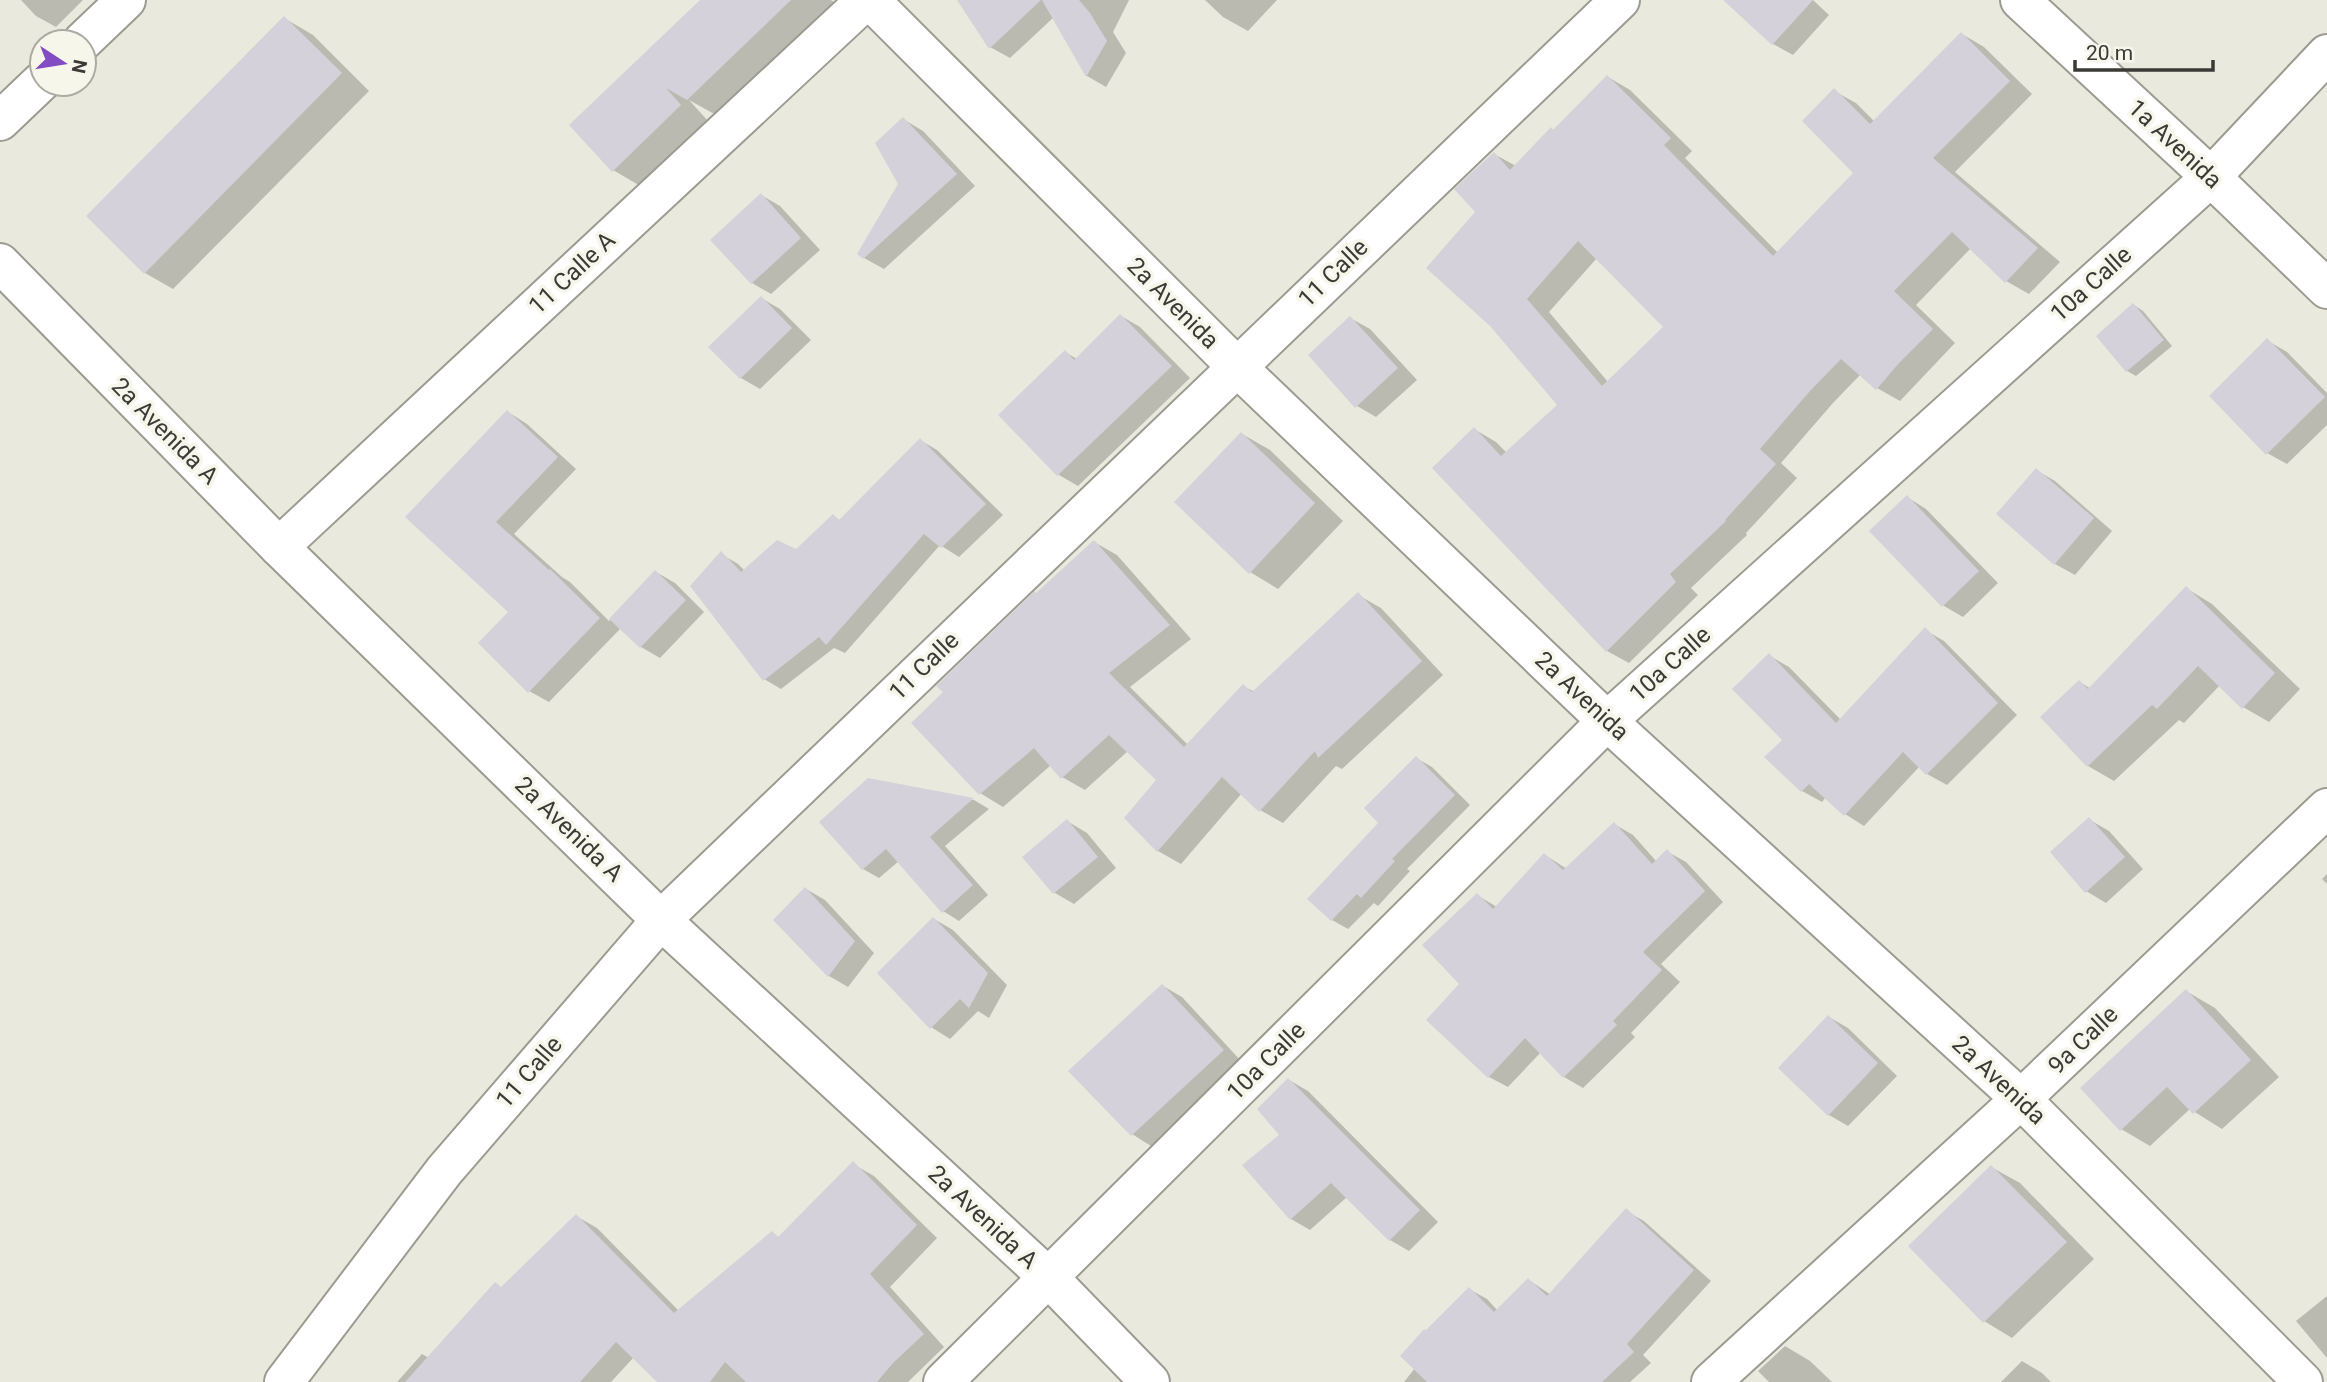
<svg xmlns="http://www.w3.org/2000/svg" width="2327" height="1382" font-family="Roboto,sans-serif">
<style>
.shadow{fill:#0003;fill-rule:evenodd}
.building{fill:#d5d1db;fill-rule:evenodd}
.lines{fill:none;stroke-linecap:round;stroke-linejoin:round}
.minor-casing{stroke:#9d9b91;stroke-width:42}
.minor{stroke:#fff;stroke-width:38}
.labels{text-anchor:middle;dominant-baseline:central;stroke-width:7;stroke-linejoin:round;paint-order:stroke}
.street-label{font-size:24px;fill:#3a3a36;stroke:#f7f6eb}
</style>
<rect width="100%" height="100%" fill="#eae9de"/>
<g class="shadow">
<path d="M 21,0 L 83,0 L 56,27 L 36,16 Z"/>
<path d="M 702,0 L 831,0 L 835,3 L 716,115 L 689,100 L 709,122 L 642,187 L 613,170 Z"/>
<path d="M 959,0 L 1129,0 L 1113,32 L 1126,53 L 1106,87 L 1087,76 L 1054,17 L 1010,58 L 990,47 Z"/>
<path d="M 1205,0 L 1277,0 L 1248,31 L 1223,17 Z"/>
<path d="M 1725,0 L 1813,0 L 1829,15 L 1793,55 L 1773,44 Z"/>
<path d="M 284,18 L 313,35 L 369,91 L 173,289 L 145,273 Z"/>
<path d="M 1962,34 L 1984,47 L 2032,94 L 1955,172 L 2060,262 L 2029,294 L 2006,281 L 1971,248 L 1916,305 L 1955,343 L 1900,401 L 1877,388 L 1861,374 L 1833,403 L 1781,463 L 1797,478 L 1746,533 L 1747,535 L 1691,588 L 1698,595 L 1629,663 L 1607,651 L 1474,429 L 1496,442 L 1507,453 L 1559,405 L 1478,212 L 1494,154 L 1516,166 L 1608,77 L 1630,90 L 1692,151 L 1685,158 L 1778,253 L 1855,173 L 1834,91 L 1856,103 L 1875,122 ZM 1597,258 L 1665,327 L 1608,382 L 1549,312 Z"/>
<path d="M 903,119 L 923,131 L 975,186 L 884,269 L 864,258 L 900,184 Z"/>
<path d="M 761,195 L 780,206 L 820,250 L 771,294 L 752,283 Z"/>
<path d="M 761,298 L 780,309 L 811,340 L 760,389 L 741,378 Z"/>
<path d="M 2134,305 L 2143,311 L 2172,346 L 2136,376 L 2127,371 Z"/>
<path d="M 1121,316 L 1140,327 L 1190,378 L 1078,486 L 1059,475 L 1001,415 L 1065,352 L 1077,359 Z"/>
<path d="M 1350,318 L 1370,329 L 1417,380 L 1376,417 L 1357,406 Z"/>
<path d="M 2268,341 L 2287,352 L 2327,393 L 2327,425 L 2287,464 L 2267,453 Z"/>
<path d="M 508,412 L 527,424 L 576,469 L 514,534 L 562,577 L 570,582 L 609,621 L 656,572 L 675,583 L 704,612 L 660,658 L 641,647 L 621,628 L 549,702 L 529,691 L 511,612 L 408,517 Z"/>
<path d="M 1242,434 L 1270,450 L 1343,521 L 1278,589 L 1250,572 Z"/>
<path d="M 920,440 L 937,450 L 1003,515 L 959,557 L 940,545 L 845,653 L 834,648 L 781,689 L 764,679 L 721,554 L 738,564 L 745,571 L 796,551 L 833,516 L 841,521 Z"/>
<path d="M 2036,470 L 2055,481 L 2112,531 L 2075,575 L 2055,564 L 1998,514 Z"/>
<path d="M 1907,497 L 1926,509 L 1998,583 L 1963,617 L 1944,606 L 1872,531 Z"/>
<path d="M 1094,542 L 1117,555 L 1191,639 L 1130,687 L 1188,745 L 1243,686 L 1255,692 L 1358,595 L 1381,608 L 1443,675 L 1342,769 L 1336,766 L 1283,823 L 1260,810 L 1242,793 L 1181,864 L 1158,851 L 1126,818 L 1159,780 L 1128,751 L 1085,790 L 1062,777 L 1051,765 L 1003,807 L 980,793 Z"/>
<path d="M 2186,588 L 2212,604 L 2300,689 L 2269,722 L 2243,707 L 2220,685 L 2184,723 L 2179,720 L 2114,781 L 2088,766 L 2080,682 L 2091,689 Z"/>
<path d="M 1925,630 L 1944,641 L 2017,715 L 1947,785 L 1927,774 L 1920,766 L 1864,826 L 1845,814 L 1826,797 L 1822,802 L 1802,791 L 1766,757 L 1784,740 L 1770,656 L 1789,667 L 1841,720 Z"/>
<path d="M 1416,758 L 1432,767 L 1470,805 L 1407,869 L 1410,871 L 1378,906 L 1374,903 L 1348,929 L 1332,920 Z"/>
<path d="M 869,780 L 974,800 L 989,809 L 945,846 L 988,895 L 959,921 L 943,911 L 899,861 L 879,878 L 863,869 Z"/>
<path d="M 2090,820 L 2109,831 L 2143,869 L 2106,903 L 2086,891 Z"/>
<path d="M 1067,821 L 1087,833 L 1116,868 L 1074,904 L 1055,893 L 1025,857 Z"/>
<path d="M 1614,824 L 1633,835 L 1657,862 L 1668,852 L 1686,862 L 1723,902 L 1661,964 L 1680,982 L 1631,1033 L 1635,1037 L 1583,1088 L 1564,1077 L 1541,1052 L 1508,1087 L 1489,1077 L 1429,1019 L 1462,984 L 1477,895 L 1497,907 L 1545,855 L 1567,869 Z"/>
<path d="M 2327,874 L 2327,884 L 2322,879 Z"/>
<path d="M 806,889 L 825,900 L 874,953 L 848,987 L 829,976 Z"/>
<path d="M 934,919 L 953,930 L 1007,985 L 989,1018 L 978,1011 L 950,1039 L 931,1027 Z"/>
<path d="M 1163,986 L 1182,997 L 1242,1062 L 1151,1146 L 1132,1134 Z"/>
<path d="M 2186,991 L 2215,1008 L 2279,1077 L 2222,1129 L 2190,1109 L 2150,1146 L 2121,1129 Z"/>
<path d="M 1829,1017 L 1848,1028 L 1897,1076 L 1848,1126 L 1829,1115 Z"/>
<path d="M 1289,1080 L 1308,1091 L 1438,1222 L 1409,1251 L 1390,1240 L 1347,1197 L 1310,1230 L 1291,1219 L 1281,1135 Z"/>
<path d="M 853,1164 L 874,1176 L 937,1238 L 890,1287 L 944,1347 L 908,1382 L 660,1382 L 634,1357 L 611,1382 L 397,1382 L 422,1354 L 429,1358 L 576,1216 L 597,1228 L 679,1311 L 772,1233 L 780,1238 Z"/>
<path d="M 1991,1167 L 2020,1183 L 2094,1259 L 2012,1338 L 1984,1321 Z"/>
<path d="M 1626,1211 L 1644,1221 L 1711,1281 L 1643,1355 L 1651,1363 L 1630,1382 L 1404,1382 L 1415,1368 L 1427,1332 L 1469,1289 L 1487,1299 L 1498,1311 L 1529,1280 L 1551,1295 Z"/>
<path d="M 2327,1296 L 2327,1358 L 2296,1321 Z"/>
<path d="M 1785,1346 L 1810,1361 L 1832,1382 L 1769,1382 L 1758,1371 Z"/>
<path d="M 2022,1361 L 2042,1373 L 2051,1382 L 2001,1382 Z"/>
</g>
<g class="building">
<path d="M 700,0 L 791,0 L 687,100 L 666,88 L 681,105 L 612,172 L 569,125 Z"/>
<path d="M 957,0 L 1041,0 L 989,49 Z"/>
<path d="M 1042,0 L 1079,0 L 1090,13 L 1107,41 L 1086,77 Z"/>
<path d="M 1723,0 L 1813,0 L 1772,45 Z"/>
<path d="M 284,16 L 342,73 L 144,274 L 86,216 Z"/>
<path d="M 1961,32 L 2010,81 L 1933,158 L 2038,248 L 2005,283 L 1952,232 L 1894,291 L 1933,329 L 1899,363 L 1876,390 L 1841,359 L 1810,391 L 1760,449 L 1776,464 L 1725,520 L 1726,521 L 1670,574 L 1676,582 L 1606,652 L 1432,468 L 1474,427 L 1501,456 L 1557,405 L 1490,326 L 1426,268 L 1475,212 L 1454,189 L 1494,152 L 1510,170 L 1551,127 L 1553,130 L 1607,75 L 1671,138 L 1664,145 L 1773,256 L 1853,173 L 1802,121 L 1834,88 L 1870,124 ZM 1578,241 L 1663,327 L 1602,386 L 1527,299 Z"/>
<path d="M 903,117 L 957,174 L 863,259 L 857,254 L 898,184 L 875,143 Z"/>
<path d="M 761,193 L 801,238 L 751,284 L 710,240 Z"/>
<path d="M 761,296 L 792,328 L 740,379 L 708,347 Z"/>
<path d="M 2133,303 L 2164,340 L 2126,372 L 2096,336 Z"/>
<path d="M 1120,314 L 1172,366 L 1057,476 L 998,415 L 1065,350 L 1074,360 Z"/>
<path d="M 1350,316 L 1398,368 L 1355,408 L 1308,355 Z"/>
<path d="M 2267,338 L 2325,397 L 2266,455 L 2209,396 Z"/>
<path d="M 507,410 L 558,457 L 496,522 L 549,570 L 550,569 L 600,618 L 528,693 L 478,643 L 508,612 L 405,517 Z"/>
<path d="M 1241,432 L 1315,503 L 1249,574 L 1174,502 Z"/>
<path d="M 920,438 L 986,504 L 941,548 L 924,534 L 826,645 L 819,637 L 763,681 L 690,586 L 721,551 L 741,572 L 777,540 L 796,549 L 833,514 L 839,520 Z"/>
<path d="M 2036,468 L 2094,518 L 2054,565 L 1996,514 Z"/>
<path d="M 1907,495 L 1979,571 L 1942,607 L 1869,531 Z"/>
<path d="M 1094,540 L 1170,625 L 1109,673 L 1184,747 L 1243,684 L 1252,692 L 1358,592 L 1422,661 L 1318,758 L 1315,751 L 1259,812 L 1222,777 L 1157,852 L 1124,818 L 1156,780 L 1109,735 L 1061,779 L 1034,748 L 979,795 L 911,723 L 943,692 L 936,686 L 1035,591 L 1036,593 Z"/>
<path d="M 655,570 L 686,600 L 640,648 L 609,619 Z"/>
<path d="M 2186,586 L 2275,673 L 2242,709 L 2198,666 L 2157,709 L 2152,705 L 2087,767 L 2040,717 L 2079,680 L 2088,689 Z"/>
<path d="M 1925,627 L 1998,703 L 1926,775 L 1903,752 L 1844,816 L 1809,784 L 1801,792 L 1764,757 L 1782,740 L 1732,689 L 1769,653 L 1836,723 Z"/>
<path d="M 1416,756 L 1455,795 L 1392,859 L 1395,861 L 1361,898 L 1357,894 L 1331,921 L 1307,899 L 1378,823 L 1364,808 Z"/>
<path d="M 868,778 L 974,798 L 930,837 L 973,885 L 942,913 L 886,849 L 862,870 L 819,822 Z"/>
<path d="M 2089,817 L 2125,857 L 2085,893 L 2050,852 Z"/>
<path d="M 1067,819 L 1098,857 L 1053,894 L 1022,857 Z"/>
<path d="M 1614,822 L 1652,864 L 1667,849 L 1705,891 L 1643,952 L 1662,970 L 1613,1021 L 1617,1025 L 1563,1078 L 1525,1038 L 1488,1078 L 1426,1020 L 1459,984 L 1422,945 L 1477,893 L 1493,909 L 1544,853 L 1563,870 Z"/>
<path d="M 805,887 L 855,941 L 828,977 L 773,920 Z"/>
<path d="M 933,917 L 988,973 L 969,1008 L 960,999 L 930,1029 L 877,973 Z"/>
<path d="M 1162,984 L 1224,1050 L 1131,1136 L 1068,1071 Z"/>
<path d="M 2186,989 L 2251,1060 L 2193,1114 L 2167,1087 L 2120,1131 L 2080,1088 Z"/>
<path d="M 1828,1015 L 1878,1063 L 1828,1116 L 1778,1068 Z"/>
<path d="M 1288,1078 L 1420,1210 L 1389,1241 L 1331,1183 L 1290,1220 L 1242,1165 L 1279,1135 L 1257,1109 Z"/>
<path d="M 853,1161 L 917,1225 L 870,1274 L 924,1334 L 893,1363 L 877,1382 L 746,1382 L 725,1362 L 710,1382 L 657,1382 L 616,1342 L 580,1382 L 405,1382 L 495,1282 L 501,1287 L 576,1214 L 674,1313 L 772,1231 L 778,1237 Z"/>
<path d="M 1991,1165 L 2067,1242 L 1983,1323 L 1908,1246 Z"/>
<path d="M 1626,1208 L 1694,1270 L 1627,1344 L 1634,1352 L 1602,1382 L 1427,1382 L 1400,1356 L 1424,1329 L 1426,1330 L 1469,1287 L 1494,1312 L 1528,1278 L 1547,1296 Z"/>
</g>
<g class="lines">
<defs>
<g id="minor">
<path d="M 870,0 L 1236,366 L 1607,721 L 2021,1099 L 2303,1382"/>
<path d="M 2020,0 L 2211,177 L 2327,289"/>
<path d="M 82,42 L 126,0"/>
<path d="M 0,121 L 42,81"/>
<path d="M 0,263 L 279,547 L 661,920 L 1049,1278 L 1150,1382"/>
<path d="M 279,547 L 866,0"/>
<path d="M 284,1382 L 444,1171 L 661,920 L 1620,0"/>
<path d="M 943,1382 L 1607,721 L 2211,177 L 2327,54"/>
<path d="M 1711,1382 L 2021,1099 L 2327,808"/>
</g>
</defs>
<use href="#minor" class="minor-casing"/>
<use href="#minor" class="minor"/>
</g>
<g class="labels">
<g class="street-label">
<text transform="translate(2175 144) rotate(43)">1a Avenida</text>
<text transform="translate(572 273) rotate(-43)">11 Calle A</text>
<text transform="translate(1333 273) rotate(-44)">11 Calle</text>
<text transform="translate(2091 284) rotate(-42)">10a Calle</text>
<text transform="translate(1173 303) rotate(45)">2a Avenida</text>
<text transform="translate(165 431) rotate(45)">2a Avenida A</text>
<text transform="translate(1670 664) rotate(-42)">10a Calle</text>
<text transform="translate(924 666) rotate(-44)">11 Calle</text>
<text transform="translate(1582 696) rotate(43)">2a Avenida</text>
<text transform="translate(569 829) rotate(44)">2a Avenida A</text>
<text transform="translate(2083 1040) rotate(-44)">9a Calle</text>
<text transform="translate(1266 1061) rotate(-45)">10a Calle</text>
<text transform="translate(529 1072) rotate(-49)">11 Calle</text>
<text transform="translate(1999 1080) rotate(43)">2a Avenida</text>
<text transform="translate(983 1217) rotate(43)">2a Avenida A</text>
</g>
</g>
<g transform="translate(63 63) rotate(102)"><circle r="33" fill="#f7f6eb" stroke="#ababa3" stroke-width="2"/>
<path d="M0-5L12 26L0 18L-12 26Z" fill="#834cc3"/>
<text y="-10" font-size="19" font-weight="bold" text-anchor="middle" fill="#3a3a36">N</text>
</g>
<path d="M2075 60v10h138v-10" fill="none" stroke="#3a3a36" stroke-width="3.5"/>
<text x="2086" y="60" font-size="21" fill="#3a3a36" stroke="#f7f6eb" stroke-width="5" paint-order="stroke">20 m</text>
</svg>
